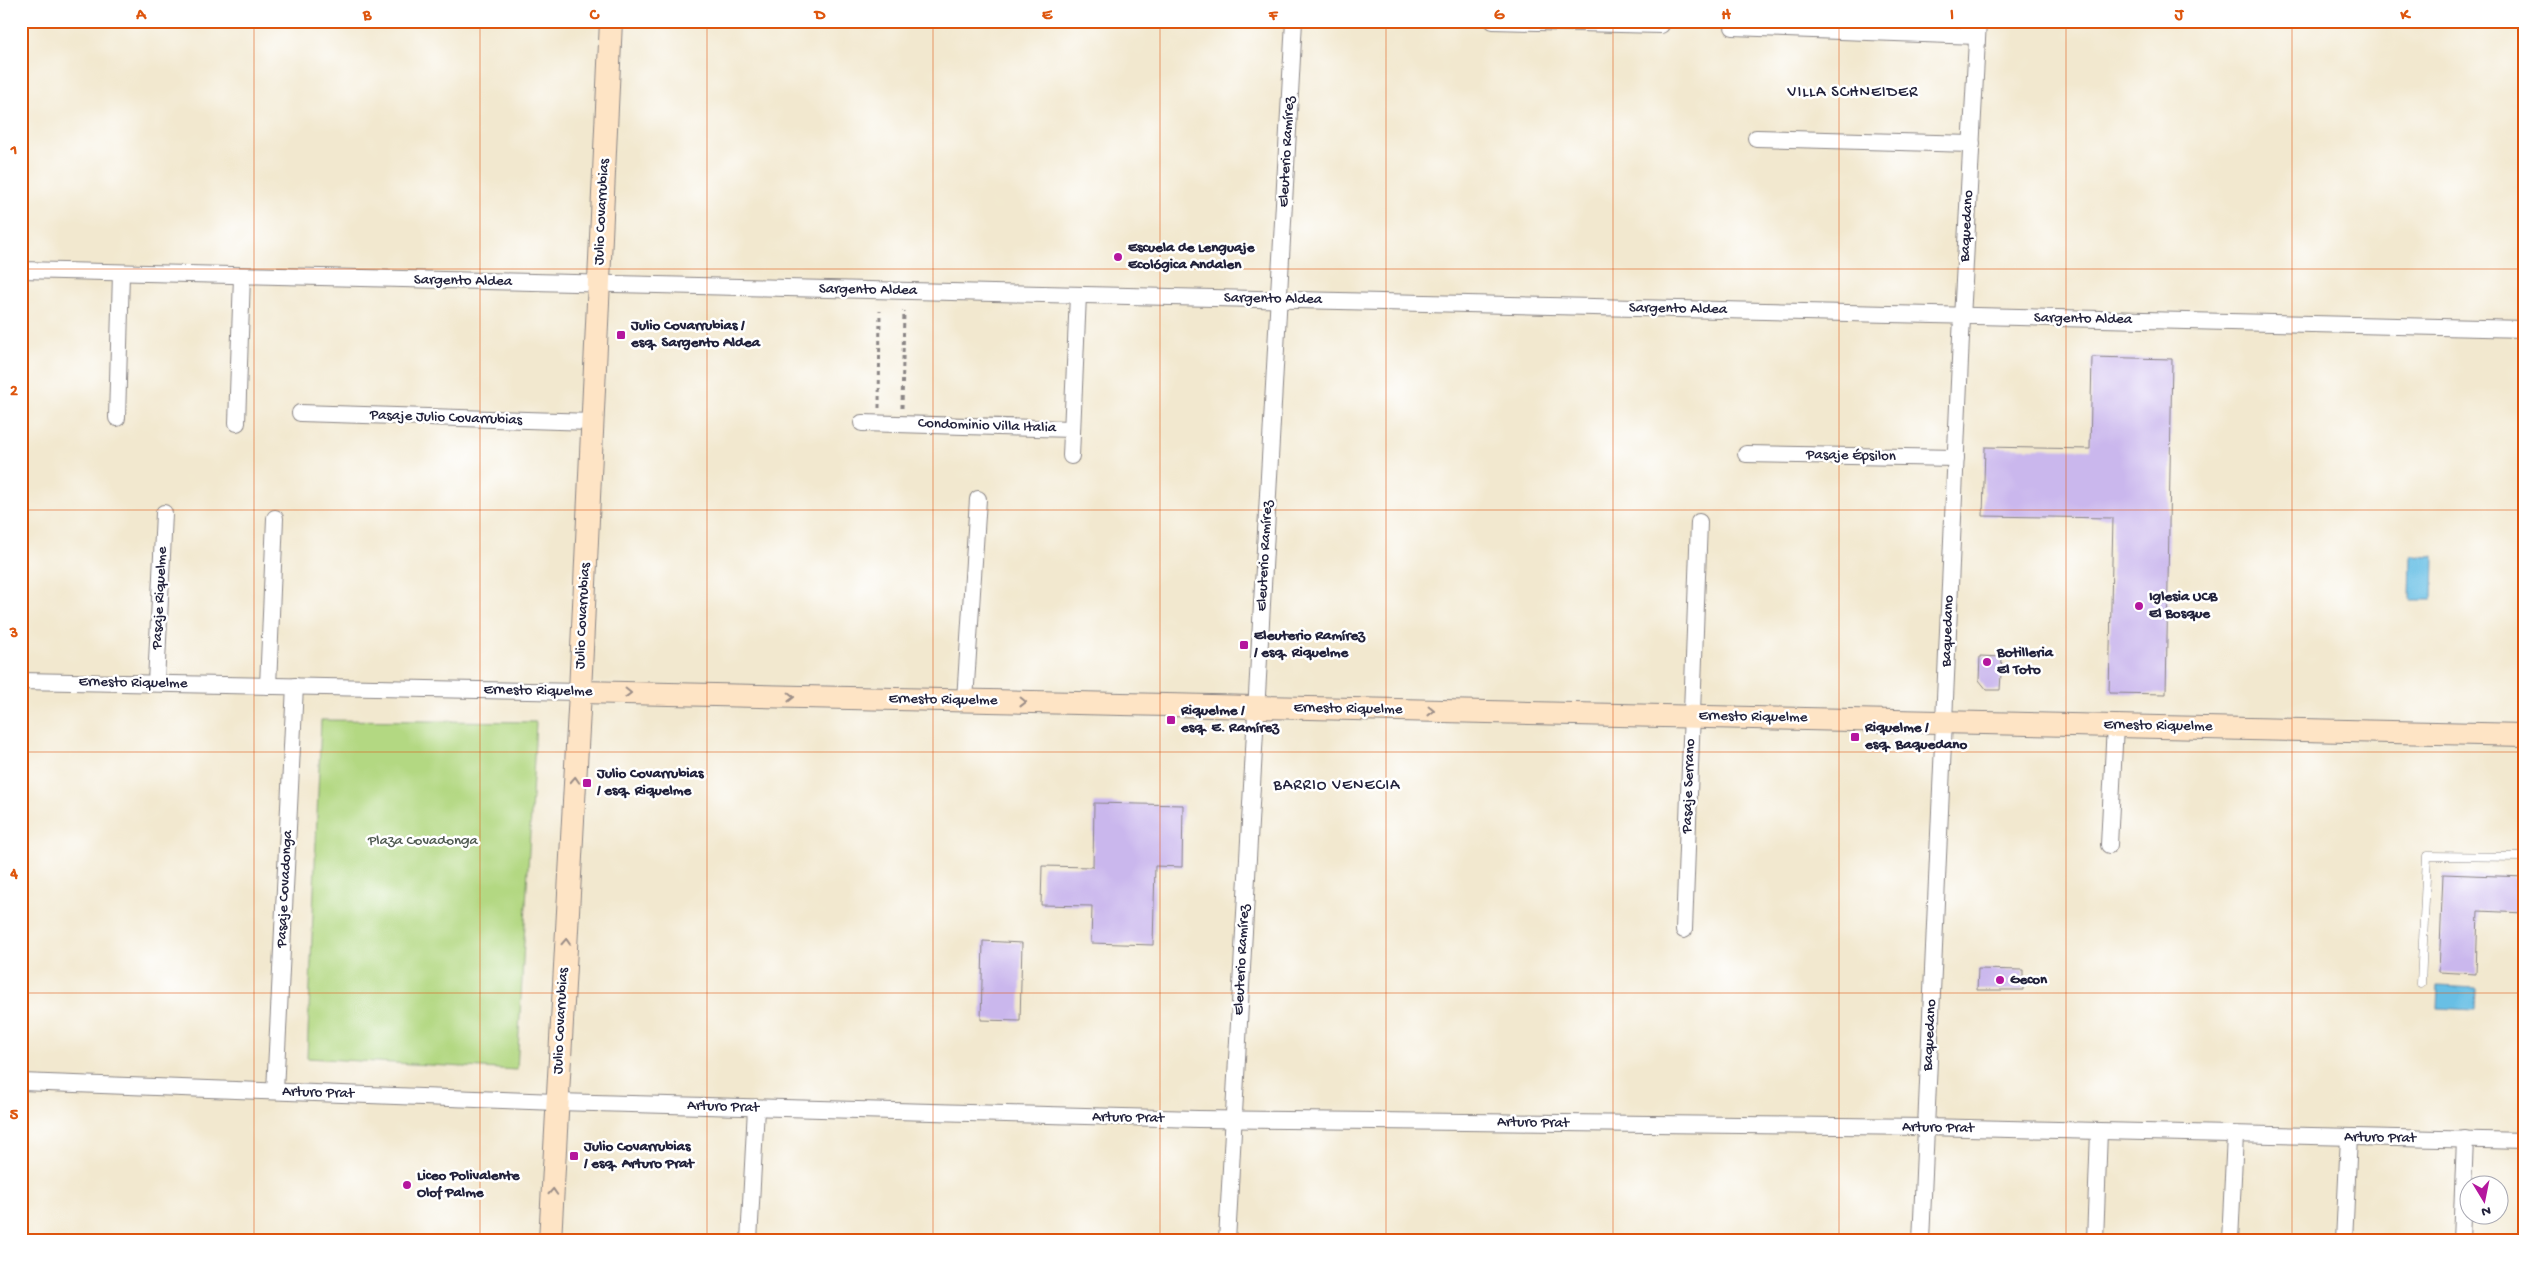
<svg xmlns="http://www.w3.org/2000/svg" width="2546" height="1262" font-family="'Gochi Hand',sans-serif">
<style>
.green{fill:#b3d882;stroke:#6a7d5e}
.water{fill:#68bfe5;stroke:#457090}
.building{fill:#cab7ed}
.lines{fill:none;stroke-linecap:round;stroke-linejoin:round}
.lane-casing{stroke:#8a8585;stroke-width:9}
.street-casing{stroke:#8a8585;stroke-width:18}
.secondary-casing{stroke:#8a8585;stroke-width:24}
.path{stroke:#8a8585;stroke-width:3;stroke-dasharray:4 4;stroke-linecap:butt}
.lane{stroke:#fff;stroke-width:8}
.street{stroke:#fff;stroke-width:16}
.secondary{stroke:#fee4c5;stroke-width:22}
.oneway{stroke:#9b8d87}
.grid{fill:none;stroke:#de560e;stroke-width:1;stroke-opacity:0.55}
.poi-dot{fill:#b5179e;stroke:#fff;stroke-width:2}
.labels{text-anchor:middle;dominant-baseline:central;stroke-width:5;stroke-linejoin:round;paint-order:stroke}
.street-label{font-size:15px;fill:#22223b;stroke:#fff}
.poi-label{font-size:15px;font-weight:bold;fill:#22223b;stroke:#fff;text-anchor:start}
.park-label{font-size:15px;fill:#4e5950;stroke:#fff}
.neighbourhood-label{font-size:16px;letter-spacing:1px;fill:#22223b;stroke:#fff}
.neatline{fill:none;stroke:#de560e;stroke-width:2}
.grid-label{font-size:16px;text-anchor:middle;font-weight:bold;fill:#de560e}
</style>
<rect width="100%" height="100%" fill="#fff"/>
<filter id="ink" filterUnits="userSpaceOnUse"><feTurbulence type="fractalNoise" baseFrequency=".02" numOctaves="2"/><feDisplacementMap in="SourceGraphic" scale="10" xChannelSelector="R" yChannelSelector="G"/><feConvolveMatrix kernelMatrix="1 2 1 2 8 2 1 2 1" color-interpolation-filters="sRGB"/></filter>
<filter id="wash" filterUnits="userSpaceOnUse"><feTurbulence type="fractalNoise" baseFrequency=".0096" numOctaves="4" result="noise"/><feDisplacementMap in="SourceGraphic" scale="20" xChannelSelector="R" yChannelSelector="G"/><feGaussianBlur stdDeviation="1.12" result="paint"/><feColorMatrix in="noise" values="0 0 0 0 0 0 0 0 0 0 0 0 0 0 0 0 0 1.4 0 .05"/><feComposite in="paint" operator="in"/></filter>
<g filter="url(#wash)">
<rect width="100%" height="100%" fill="#f2e8cf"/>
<path class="green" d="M 321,720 L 536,722 L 517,1070 L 307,1058 Z"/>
<g class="water">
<path d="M 2411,555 L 2434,556 L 2433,600 L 2410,600 Z"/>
<path d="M 2438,986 L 2476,988 L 2475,1010 L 2437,1008 Z"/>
</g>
<g id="blocks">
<g class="building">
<path d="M 2092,357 L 2172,359 L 2166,694 L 2109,693 L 2113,518 L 1983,516 L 1985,447 L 2090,449 Z"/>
<path d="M 1980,656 L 2002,657 L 2000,690 L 1987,690 L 1979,680 Z"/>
<path d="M 1094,803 L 1183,805 L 1182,867 L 1155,866 L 1153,945 L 1091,943 L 1092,906 L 1041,905 L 1042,866 L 1093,867 Z"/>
<path d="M 2443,874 L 2525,877 L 2525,913 L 2478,911 L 2476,974 L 2439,972 Z"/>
<path d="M 983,941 L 1022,943 L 1020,1021 L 981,1020 Z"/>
<path d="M 1978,969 L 2023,970 L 2023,990 L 1977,990 Z"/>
</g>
</g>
</g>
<g filter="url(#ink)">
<use href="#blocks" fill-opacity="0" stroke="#8a8585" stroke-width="1"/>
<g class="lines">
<defs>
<path id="lane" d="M 2421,984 L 2427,856 L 2525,857"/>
<g id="street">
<path d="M 1493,21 L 1661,25"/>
<path d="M 1733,27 L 1977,36"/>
<path d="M 1756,138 L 1972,144"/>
<path d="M 21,270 L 2525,329"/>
<path d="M 300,413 L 592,422"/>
<path d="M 117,418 L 121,273"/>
<path d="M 237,423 L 242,276"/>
<path d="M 862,423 L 1072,429"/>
<path d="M 1746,454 L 1956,458"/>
<path d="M 1071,456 L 1078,295"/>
<path d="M 21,681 L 580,692"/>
<path d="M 156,683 L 164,513"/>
<path d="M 268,686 L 275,518"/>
<path d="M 965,700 L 978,499"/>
<path d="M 2109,845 L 2115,725"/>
<path d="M 1684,930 L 1699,522"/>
<path d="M 21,1082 L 557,1102 L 1198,1119 L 1925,1127 L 2525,1141"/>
<path d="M 275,1091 L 295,686"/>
<path d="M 749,1241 L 756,1108"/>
<path d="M 1227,1241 L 1294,21"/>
<path d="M 1921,1241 L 1961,337 L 1978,21"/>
<path d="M 2095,1241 L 2099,1131"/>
<path d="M 2230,1241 L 2235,1135"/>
<path d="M 2344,1241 L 2349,1137"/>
<path d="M 2461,1241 L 2465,1139"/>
</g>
<g id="secondary">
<path d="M 580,692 L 2525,735"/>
<path d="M 550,1241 L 580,692 L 611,21"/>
</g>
</defs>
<use href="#lane" class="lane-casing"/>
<use href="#street" class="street-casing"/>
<use href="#secondary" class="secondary-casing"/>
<g class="path">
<path d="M 879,408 L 880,311"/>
<path d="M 902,408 L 904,311"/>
</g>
<use href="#lane" class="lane"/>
<use href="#street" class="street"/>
<use href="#secondary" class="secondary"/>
</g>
<defs><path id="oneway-chevron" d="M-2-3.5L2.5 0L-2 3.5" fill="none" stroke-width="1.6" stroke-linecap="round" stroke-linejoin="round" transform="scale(1.25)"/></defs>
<g class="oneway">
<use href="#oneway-chevron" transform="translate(628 693) rotate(1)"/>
<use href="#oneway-chevron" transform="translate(791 697) rotate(1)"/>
<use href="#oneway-chevron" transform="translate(1023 702) rotate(1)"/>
<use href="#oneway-chevron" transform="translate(1431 711) rotate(1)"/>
<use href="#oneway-chevron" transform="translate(575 780) rotate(-87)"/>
<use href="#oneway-chevron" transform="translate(566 942) rotate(-87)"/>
<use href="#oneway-chevron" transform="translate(553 1192) rotate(-87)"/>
</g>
</g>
<path class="grid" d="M 254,21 L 254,1241M 480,21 L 480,1241M 707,21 L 707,1241M 933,21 L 933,1241M 1160,21 L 1160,1241M 1386,21 L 1386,1241M 1613,21 L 1613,1241M 1839,21 L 1839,1241M 2066,21 L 2066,1241M 2292,21 L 2292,1241M 21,269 L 2525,269M 21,510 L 2525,510M 21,752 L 2525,752M 21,993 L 2525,993"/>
<g class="poi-dot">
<circle cx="1118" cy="257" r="5"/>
<rect x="616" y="330" width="10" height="10" rx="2.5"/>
<circle cx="2139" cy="606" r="5"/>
<rect x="1239" y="640" width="10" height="10" rx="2.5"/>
<circle cx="1987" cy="662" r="5"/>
<rect x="1166" y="715" width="10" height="10" rx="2.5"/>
<rect x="1850" y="732" width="10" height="10" rx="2.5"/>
<rect x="582" y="778" width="10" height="10" rx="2.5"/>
<circle cx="2000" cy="980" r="5"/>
<rect x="569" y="1151" width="10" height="10" rx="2.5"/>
<circle cx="407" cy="1185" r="5"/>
</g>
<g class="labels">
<g class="street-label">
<text transform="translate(1287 152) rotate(-87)">Eleuterio Ramírez</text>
<text transform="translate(602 212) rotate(-87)">Julio Covarrubias</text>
<text transform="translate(1967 226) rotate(-87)">Baquedano</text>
<text transform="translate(463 281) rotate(1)">Sargento Aldea</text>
<text transform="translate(868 290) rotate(1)">Sargento Aldea</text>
<text transform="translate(1273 299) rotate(1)">Sargento Aldea</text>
<text transform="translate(1678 309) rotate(1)">Sargento Aldea</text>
<text transform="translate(2083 319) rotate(1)">Sargento Aldea</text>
<text transform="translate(446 418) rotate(2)">Pasaje Julio Covarrubias</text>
<text transform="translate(987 426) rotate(2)">Condominio Villa Italia</text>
<text transform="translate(1851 456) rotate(1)">Pasaje Épsilon</text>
<text transform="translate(1265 556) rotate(-87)">Eleuterio Ramírez</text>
<text transform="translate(160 598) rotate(-87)">Pasaje Riquelme</text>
<text transform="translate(583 616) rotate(-87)">Julio Covarrubias</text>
<text transform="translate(1948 631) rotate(-88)">Baquedano</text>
<text transform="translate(133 683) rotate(1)">Ernesto Riquelme</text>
<text transform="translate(538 691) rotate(1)">Ernesto Riquelme</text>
<text transform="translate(943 700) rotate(1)">Ernesto Riquelme</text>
<text transform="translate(1348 709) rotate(1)">Ernesto Riquelme</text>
<text transform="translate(1753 717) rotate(1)">Ernesto Riquelme</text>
<text transform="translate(2158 726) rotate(1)">Ernesto Riquelme</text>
<text transform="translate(1689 786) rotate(-88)">Pasaje Serrano</text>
<text transform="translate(285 889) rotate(-87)">Pasaje Covadonga</text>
<text transform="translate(1242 960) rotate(-87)">Eleuterio Ramírez</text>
<text transform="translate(561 1021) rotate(-87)">Julio Covarrubias</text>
<text transform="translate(1930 1035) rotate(-87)">Baquedano</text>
<text transform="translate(318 1093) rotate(2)">Arturo Prat</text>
<text transform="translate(723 1107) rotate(2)">Arturo Prat</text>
<text transform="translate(1128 1118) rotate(1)">Arturo Prat</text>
<text transform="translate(1533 1123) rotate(1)">Arturo Prat</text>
<text transform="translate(1938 1128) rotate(1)">Arturo Prat</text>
<text transform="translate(2380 1138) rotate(1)">Arturo Prat</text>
</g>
<g class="poi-label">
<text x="1128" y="248">Escuela de Lenguaje<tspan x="1128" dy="17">Ecológica Andalen</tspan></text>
<text x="631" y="326">Julio Covarrubias /<tspan x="631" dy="17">esq. Sargento Aldea</tspan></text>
<text x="2149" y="597">Iglesia UCB<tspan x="2149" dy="17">El Bosque</tspan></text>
<text x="1254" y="636">Eleuterio Ramírez<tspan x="1254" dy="17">/ esq. Riquelme</tspan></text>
<text x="1997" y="653">Botilleria<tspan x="1997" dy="17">El Toto</tspan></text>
<text x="1181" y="711">Riquelme /<tspan x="1181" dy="17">esq. E. Ramírez</tspan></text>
<text x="1865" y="728">Riquelme /<tspan x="1865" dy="17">esq. Baquedano</tspan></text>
<text x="597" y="774">Julio Covarrubias<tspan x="597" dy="17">/ esq. Riquelme</tspan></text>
<text x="2010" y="980">Gecon</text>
<text x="584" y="1147">Julio Covarrubias<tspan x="584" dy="17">/ esq. Arturo Prat</tspan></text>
<text x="417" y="1176">Liceo Polivalente<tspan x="417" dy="17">Olof Palme</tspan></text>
</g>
<g class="park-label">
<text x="423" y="841">Plaza Covadonga</text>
</g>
<g class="neighbourhood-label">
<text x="1853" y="93">VILLA SCHNEIDER</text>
<text x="1337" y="786">BARRIO VENECIA</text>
</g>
</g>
<rect width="2546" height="1262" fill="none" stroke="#fff" stroke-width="55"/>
<g transform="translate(2484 1200) rotate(170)"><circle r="24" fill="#ffffff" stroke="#a7a7b1"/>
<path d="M0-4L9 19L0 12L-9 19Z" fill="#b5179e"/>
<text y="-8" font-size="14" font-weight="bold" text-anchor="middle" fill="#22223b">N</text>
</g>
<rect x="28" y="28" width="2490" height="1206" class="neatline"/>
<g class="grid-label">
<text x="141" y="19">A</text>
<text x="367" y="19">B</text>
<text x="594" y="19">C</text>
<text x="820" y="19">D</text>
<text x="1047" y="19">E</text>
<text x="1273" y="19">F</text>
<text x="1499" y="19">G</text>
<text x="1726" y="19">H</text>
<text x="1952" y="19">I</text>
<text x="2179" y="19">J</text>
<text x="2405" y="19">K</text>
<text x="14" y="154">1</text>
<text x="14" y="395">2</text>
<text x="14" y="637">3</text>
<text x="14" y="878">4</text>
<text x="14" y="1119">5</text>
</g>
</svg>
